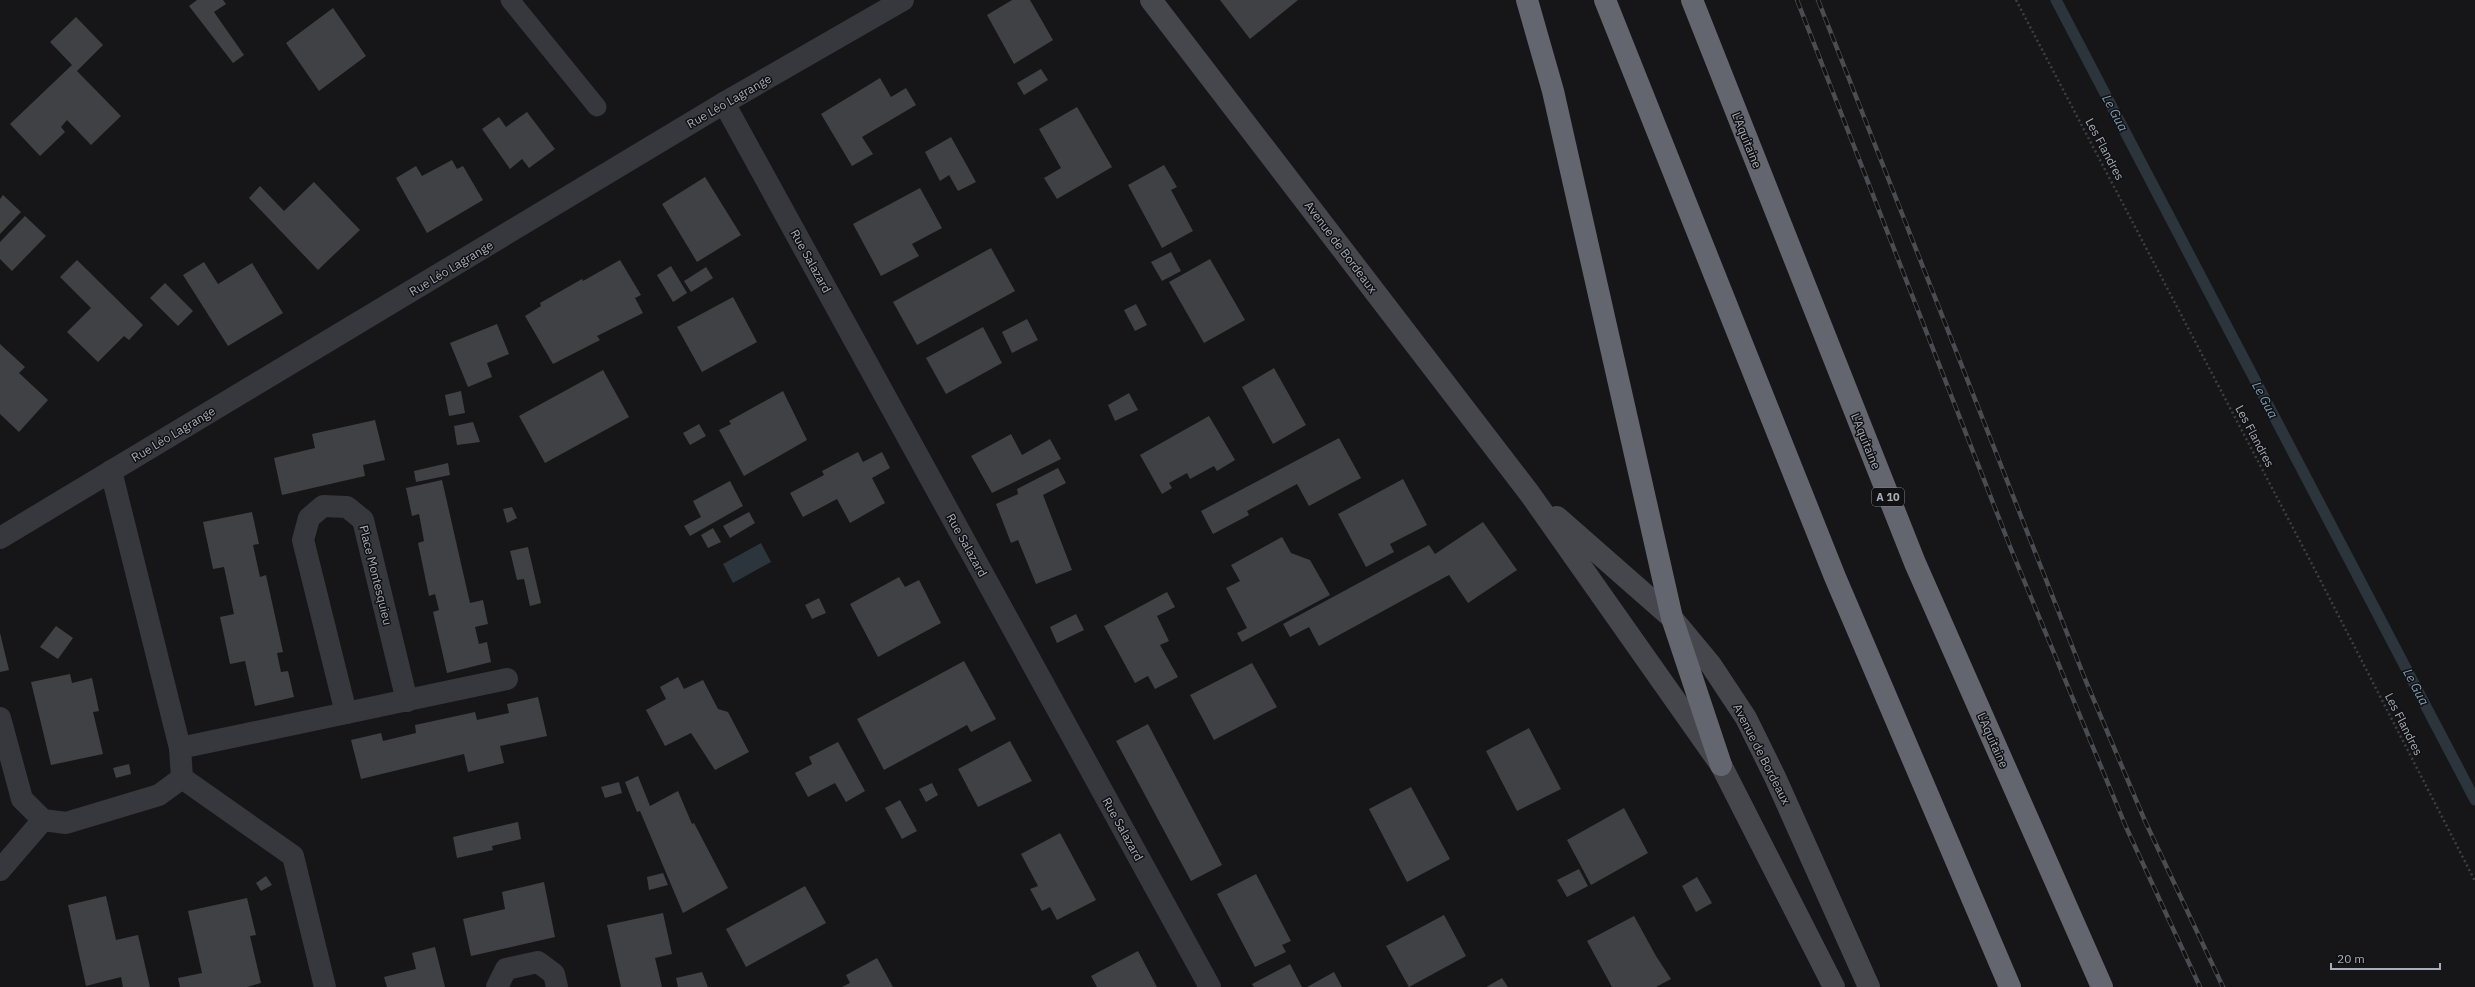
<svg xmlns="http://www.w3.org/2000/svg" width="2475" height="987" font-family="'IBM Plex Sans',sans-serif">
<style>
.water{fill:#2c353c}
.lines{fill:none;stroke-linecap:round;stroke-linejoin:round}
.stream{stroke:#2c353c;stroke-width:11}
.building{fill:#404145}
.path{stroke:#3d3f44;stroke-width:2.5;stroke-dasharray:2 3;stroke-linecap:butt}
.service{stroke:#37383d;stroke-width:19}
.minor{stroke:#37383d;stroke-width:22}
.secondary{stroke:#45474d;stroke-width:22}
.motorway{stroke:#63666e;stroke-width:22}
.rail-casing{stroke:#4a4c52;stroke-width:4.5}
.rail{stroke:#111113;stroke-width:3;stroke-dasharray:9;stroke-linecap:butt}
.labels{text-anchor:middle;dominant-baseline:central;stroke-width:3;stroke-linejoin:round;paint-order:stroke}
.shield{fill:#111113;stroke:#7b7e86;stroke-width:1}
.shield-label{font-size:11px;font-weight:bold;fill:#a8adb8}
.street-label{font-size:12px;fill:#a8adb8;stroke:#111113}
.water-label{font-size:13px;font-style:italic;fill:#7f9bb3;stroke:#111113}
</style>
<rect width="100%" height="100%" fill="#161618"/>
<path class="water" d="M 761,543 L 771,562 L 733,583 L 723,564 Z"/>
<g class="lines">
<path class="stream" d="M 2056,0 L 2475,800"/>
</g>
<g class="building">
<path d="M 197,0 L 223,0 L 226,4 L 214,12 L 244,55 L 233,63 L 189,6 Z"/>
<path d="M 1012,0 L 1030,0 L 1053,40 L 1014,64 L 987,15 Z"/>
<path d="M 1220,0 L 1298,0 L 1250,39 Z"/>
<path d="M 333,8 L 366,56 L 319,91 L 286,43 Z"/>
<path d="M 76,17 L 103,45 L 77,71 L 121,116 L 91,145 L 67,120 L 61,127 L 65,132 L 40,156 L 10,124 L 72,65 L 50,42 Z"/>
<path d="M 1041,69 L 1048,80 L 1024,95 L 1017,83 Z"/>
<path d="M 880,78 L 891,97 L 906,88 L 916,105 L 862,137 L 873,154 L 852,166 L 821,114 Z"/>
<path d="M 1077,107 L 1112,167 L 1057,199 L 1044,178 L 1061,168 L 1039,129 Z"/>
<path d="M 527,112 L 555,149 L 529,168 L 522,159 L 510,169 L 482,129 L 499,117 L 506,127 Z"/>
<path d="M 951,137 L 976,182 L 958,191 L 949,175 L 940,181 L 925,152 Z"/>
<path d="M 452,160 L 457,169 L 463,166 L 483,200 L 427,233 L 396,178 L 416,166 L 422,176 Z"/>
<path d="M 1164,165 L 1177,187 L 1171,190 L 1193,231 L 1162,248 L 1128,185 Z"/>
<path d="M 705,177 L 741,235 L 697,262 L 662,204 Z"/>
<path d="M 314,182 L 360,230 L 318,270 L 249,198 L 260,186 L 284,211 Z"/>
<path d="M 920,188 L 942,228 L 912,244 L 919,256 L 881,276 L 853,224 Z"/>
<path d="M 3,195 L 21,212 L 0,234 L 0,199 Z"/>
<path d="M 25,216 L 46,236 L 12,271 L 0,259 L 0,242 Z"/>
<path d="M 991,248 L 1015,291 L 917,345 L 893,302 Z"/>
<path d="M 1171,252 L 1181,271 L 1162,281 L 1151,262 Z"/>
<path d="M 1210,259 L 1245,320 L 1204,343 L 1169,282 Z"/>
<path d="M 77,260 L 143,325 L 129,340 L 124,336 L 98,362 L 67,332 L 91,308 L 60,277 Z"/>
<path d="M 620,260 L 641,295 L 635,298 L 643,313 L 597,336 L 600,340 L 553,364 L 525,316 L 541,306 L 540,303 L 582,279 L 583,281 Z"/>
<path d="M 204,262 L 218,284 L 252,263 L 283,313 L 228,346 L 183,275 Z"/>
<path d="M 671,266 L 687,293 L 673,302 L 657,275 Z"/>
<path d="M 706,267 L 713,278 L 691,292 L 684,281 Z"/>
<path d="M 165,283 L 193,311 L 178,326 L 150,298 Z"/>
<path d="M 733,297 L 757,342 L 702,372 L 677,327 Z"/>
<path d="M 1136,304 L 1147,325 L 1135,331 L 1124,310 Z"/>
<path d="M 1027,319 L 1038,340 L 1012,353 L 1002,332 Z"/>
<path d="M 497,324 L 509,354 L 487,363 L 492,377 L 468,387 L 450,343 Z"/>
<path d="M 983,327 L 1002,363 L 946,394 L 926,358 Z"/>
<path d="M 0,344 L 25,367 L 19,373 L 48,400 L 19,432 L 0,414 Z"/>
<path d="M 1274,368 L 1306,425 L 1273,444 L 1242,387 Z"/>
<path d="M 603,370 L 629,417 L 545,463 L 519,416 Z"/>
<path d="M 461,391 L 465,413 L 449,416 L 445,395 Z"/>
<path d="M 783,391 L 807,440 L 744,476 L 719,430 L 731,424 L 729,421 Z"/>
<path d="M 1129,393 L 1138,410 L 1115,421 L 1108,405 Z"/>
<path d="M 1209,416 L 1235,460 L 1217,471 L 1214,466 L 1190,479 L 1187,473 L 1169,483 L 1172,488 L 1162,494 L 1140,455 Z"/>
<path d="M 375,420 L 385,460 L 363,465 L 365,476 L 282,495 L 274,458 L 315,448 L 312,434 Z"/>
<path d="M 473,422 L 480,442 L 457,445 L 454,426 Z"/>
<path d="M 699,424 L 706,436 L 690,445 L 683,433 Z"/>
<path d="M 1011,434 L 1022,455 L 1050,439 L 1061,459 L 992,493 L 971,456 Z"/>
<path d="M 1339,438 L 1361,478 L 1309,506 L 1297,484 L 1247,511 L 1249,515 L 1213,534 L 1201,511 Z"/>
<path d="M 858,452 L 863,462 L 882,452 L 890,468 L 872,478 L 885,503 L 850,523 L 837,499 L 803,517 L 790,493 L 824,475 L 822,471 Z"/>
<path d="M 448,463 L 450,475 L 416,482 L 414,471 Z"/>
<path d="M 1058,468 L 1066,483 L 1043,495 L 1072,570 L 1036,584 L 1018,540 L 1011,543 L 996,504 L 1018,494 L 1017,489 Z"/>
<path d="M 1403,479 L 1427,525 L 1390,544 L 1394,552 L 1366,567 L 1338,514 Z"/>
<path d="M 442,480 L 470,603 L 483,600 L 488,624 L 475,627 L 479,644 L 487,642 L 491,662 L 447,673 L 433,612 L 439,610 L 435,594 L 429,596 L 418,543 L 424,541 L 419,514 L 412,516 L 406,488 Z"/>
<path d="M 730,481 L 743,506 L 690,536 L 684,526 L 701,517 L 693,501 Z"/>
<path d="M 512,507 L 517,518 L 507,523 L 503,509 Z"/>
<path d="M 252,512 L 259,544 L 253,545 L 260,577 L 266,575 L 283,652 L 277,653 L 281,672 L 288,671 L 294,697 L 255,706 L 245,661 L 230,664 L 220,617 L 234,614 L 224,567 L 213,569 L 203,522 Z"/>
<path d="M 749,512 L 755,523 L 730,538 L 723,526 Z"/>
<path d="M 1483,522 L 1517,570 L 1468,603 L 1449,575 L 1319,646 L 1309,627 L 1290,637 L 1283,624 L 1429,545 L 1435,554 Z"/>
<path d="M 713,528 L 721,542 L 708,548 L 701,535 Z"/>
<path d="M 1282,537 L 1291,553 L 1310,560 L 1330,595 L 1242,642 L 1237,633 L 1247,628 L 1226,588 L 1240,581 L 1231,565 Z"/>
<path d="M 528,547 L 541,603 L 530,606 L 524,579 L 517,580 L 510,551 Z"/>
<path d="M 899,577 L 905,587 L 919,580 L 941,623 L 878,657 L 850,604 Z"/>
<path d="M 1167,592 L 1175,607 L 1157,616 L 1169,641 L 1160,645 L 1178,677 L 1155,689 L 1148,676 L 1135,683 L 1104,626 Z"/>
<path d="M 819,598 L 826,613 L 812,619 L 805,605 Z"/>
<path d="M 1076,614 L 1084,630 L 1057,643 L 1050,627 Z"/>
<path d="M 56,626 L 73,638 L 58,659 L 40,647 Z"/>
<path d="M 0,633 L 9,670 L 0,672 Z"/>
<path d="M 964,661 L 996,719 L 971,732 L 967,725 L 884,770 L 857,719 Z"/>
<path d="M 1252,663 L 1277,707 L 1214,740 L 1190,695 Z"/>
<path d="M 70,674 L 72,683 L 92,678 L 99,711 L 93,712 L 103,754 L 51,765 L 31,682 Z"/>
<path d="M 678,677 L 684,689 L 703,680 L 718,709 L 728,712 L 749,752 L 715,770 L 691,733 L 665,746 L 646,710 L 666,699 L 660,687 Z"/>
<path d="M 538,697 L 547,736 L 500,746 L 504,763 L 468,772 L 464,754 L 361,779 L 351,740 L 381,733 L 383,741 L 416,733 L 415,725 L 475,712 L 477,720 L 509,713 L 507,704 Z"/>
<path d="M 1148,724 L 1222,865 L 1191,881 L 1116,741 Z"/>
<path d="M 1529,728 L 1561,789 L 1517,811 L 1486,751 Z"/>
<path d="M 1010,741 L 1032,781 L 978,807 L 958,769 Z"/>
<path d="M 838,742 L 865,791 L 846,802 L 835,783 L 808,797 L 795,773 L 812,764 L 809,757 Z"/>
<path d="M 129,764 L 131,774 L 116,778 L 113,768 Z"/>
<path d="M 638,776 L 650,806 L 678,791 L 692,824 L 694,823 L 728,888 L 683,913 L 640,811 L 637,812 L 625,782 Z"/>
<path d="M 619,782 L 622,793 L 605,798 L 601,787 Z"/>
<path d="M 932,783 L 938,795 L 926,802 L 919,789 Z"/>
<path d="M 1411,787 L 1450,859 L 1407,882 L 1369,809 Z"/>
<path d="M 900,800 L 917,831 L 902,839 L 885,808 Z"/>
<path d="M 1624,808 L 1648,853 L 1591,885 L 1567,840 Z"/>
<path d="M 518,822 L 521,839 L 492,846 L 493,850 L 457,858 L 453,837 Z"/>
<path d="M 1060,833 L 1096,900 L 1057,920 L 1050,907 L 1042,911 L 1030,889 L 1038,886 L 1021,854 Z"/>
<path d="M 1579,869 L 1588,886 L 1567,897 L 1557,880 Z"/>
<path d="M 663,873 L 668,885 L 649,890 L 647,877 Z"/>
<path d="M 1256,874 L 1291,941 L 1282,945 L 1286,952 L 1255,967 L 1217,894 Z"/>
<path d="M 266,876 L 272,885 L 261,891 L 256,883 Z"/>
<path d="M 1697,877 L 1712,903 L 1696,912 L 1682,886 Z"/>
<path d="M 544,882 L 555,937 L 471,956 L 463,919 L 505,909 L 502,892 Z"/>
<path d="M 805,886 L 826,923 L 746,967 L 726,929 Z"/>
<path d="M 106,896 L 116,940 L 138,935 L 150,987 L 123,987 L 121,977 L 86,986 L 68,905 Z"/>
<path d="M 247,898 L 256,935 L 250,936 L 261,983 L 247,987 L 180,987 L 178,978 L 202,973 L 188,911 Z"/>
<path d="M 663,913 L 672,954 L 655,958 L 662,987 L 621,987 L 607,925 Z"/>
<path d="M 1444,915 L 1466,956 L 1409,987 L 1386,946 Z"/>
<path d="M 1634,916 L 1656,956 L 1671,979 L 1656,987 L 1612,987 L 1587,941 Z"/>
<path d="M 435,947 L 445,987 L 387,987 L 384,977 L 416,969 L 412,953 Z"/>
<path d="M 1138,951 L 1157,987 L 1097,987 L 1091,976 Z"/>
<path d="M 877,958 L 893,987 L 842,987 L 850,983 L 846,975 Z"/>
<path d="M 1290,964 L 1302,987 L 1254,987 L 1252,984 Z"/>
<path d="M 702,972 L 708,987 L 678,987 L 676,978 Z"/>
<path d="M 1334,972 L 1342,987 L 1307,987 Z"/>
<path d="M 1502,978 L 1508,987 L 1486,987 Z"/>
</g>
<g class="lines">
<path class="path" d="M 2016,0 L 2314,568 L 2475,881"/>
<path class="service" d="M 510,0 L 597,107"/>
<g class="minor">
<path d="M 724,103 L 1210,987"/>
<path d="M 111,471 L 180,748 L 182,778 L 293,856 L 325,987"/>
<path d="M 0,538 L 724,103 L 903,0"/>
<path d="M 346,713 L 303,540 L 309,518 L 323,506 L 347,507 L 363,520 L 407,701"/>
<path d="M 0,718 L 22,799 L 43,820 L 66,823 L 159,795 L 182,778"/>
<path d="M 180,748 L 507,679"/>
<path d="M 0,870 L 43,820"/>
<path d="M 497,987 L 506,969 L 538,962 L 554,974 L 557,987"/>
</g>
<g class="secondary">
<path d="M 1151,0 L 1530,494 L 1721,765 L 1834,987"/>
<path d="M 1557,517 L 1672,618 L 1711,665 L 1746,718 L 1775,777 L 1869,987"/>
</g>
<g class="motorway">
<path d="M 1527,0 L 1553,91 L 1672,618 L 1721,765"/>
<path d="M 1605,0 L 1835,577 L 2010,987"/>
<path d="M 1692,0 L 1915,563 L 2102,987"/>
</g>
<defs>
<g id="rail">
<path d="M 1797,0 L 2011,549 L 2126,827 L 2200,987"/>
<path d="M 1818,0 L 2085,679 L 2145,821 L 2223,987"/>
</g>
</defs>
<use href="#rail" class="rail-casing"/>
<use href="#rail" class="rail"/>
</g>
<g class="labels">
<rect class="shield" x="1872" y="488" width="32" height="18" rx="3"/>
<g class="shield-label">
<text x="1888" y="497">A 10</text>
</g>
<g class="street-label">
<text transform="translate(729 101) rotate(-30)">Rue Léo Lagrange</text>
<text transform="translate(1747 140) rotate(68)">L'Aquitaine</text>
<text transform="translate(2105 149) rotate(62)">Les Flandres</text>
<text transform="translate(1341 247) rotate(53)">Avenue de Bordeaux</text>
<text transform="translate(811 261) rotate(61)">Rue Salazard</text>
<text transform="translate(451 268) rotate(-31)">Rue Léo Lagrange</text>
<text transform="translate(173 434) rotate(-31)">Rue Léo Lagrange</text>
<text transform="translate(2255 436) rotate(62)">Les Flandres</text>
<text transform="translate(1866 441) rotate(68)">L'Aquitaine</text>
<text transform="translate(967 545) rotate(61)">Rue Salazard</text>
<text transform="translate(376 575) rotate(76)">Place Montesquieu</text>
<text transform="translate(2404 724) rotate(63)">Les Flandres</text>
<text transform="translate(1993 740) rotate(66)">L'Aquitaine</text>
<text transform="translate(1762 754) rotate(63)">Avenue de Bordeaux</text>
<text transform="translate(1123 829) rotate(61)">Rue Salazard</text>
</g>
<g class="water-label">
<text transform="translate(2115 113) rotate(62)">Le Gua</text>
<text transform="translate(2265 400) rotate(62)">Le Gua</text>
<text transform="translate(2416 687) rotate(62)">Le Gua</text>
</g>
</g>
<path d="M2331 963v6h109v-6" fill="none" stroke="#a8adb8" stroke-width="2"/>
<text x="2337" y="963" font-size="12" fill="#a8adb8" stroke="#111113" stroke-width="3" paint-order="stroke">20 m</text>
</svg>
